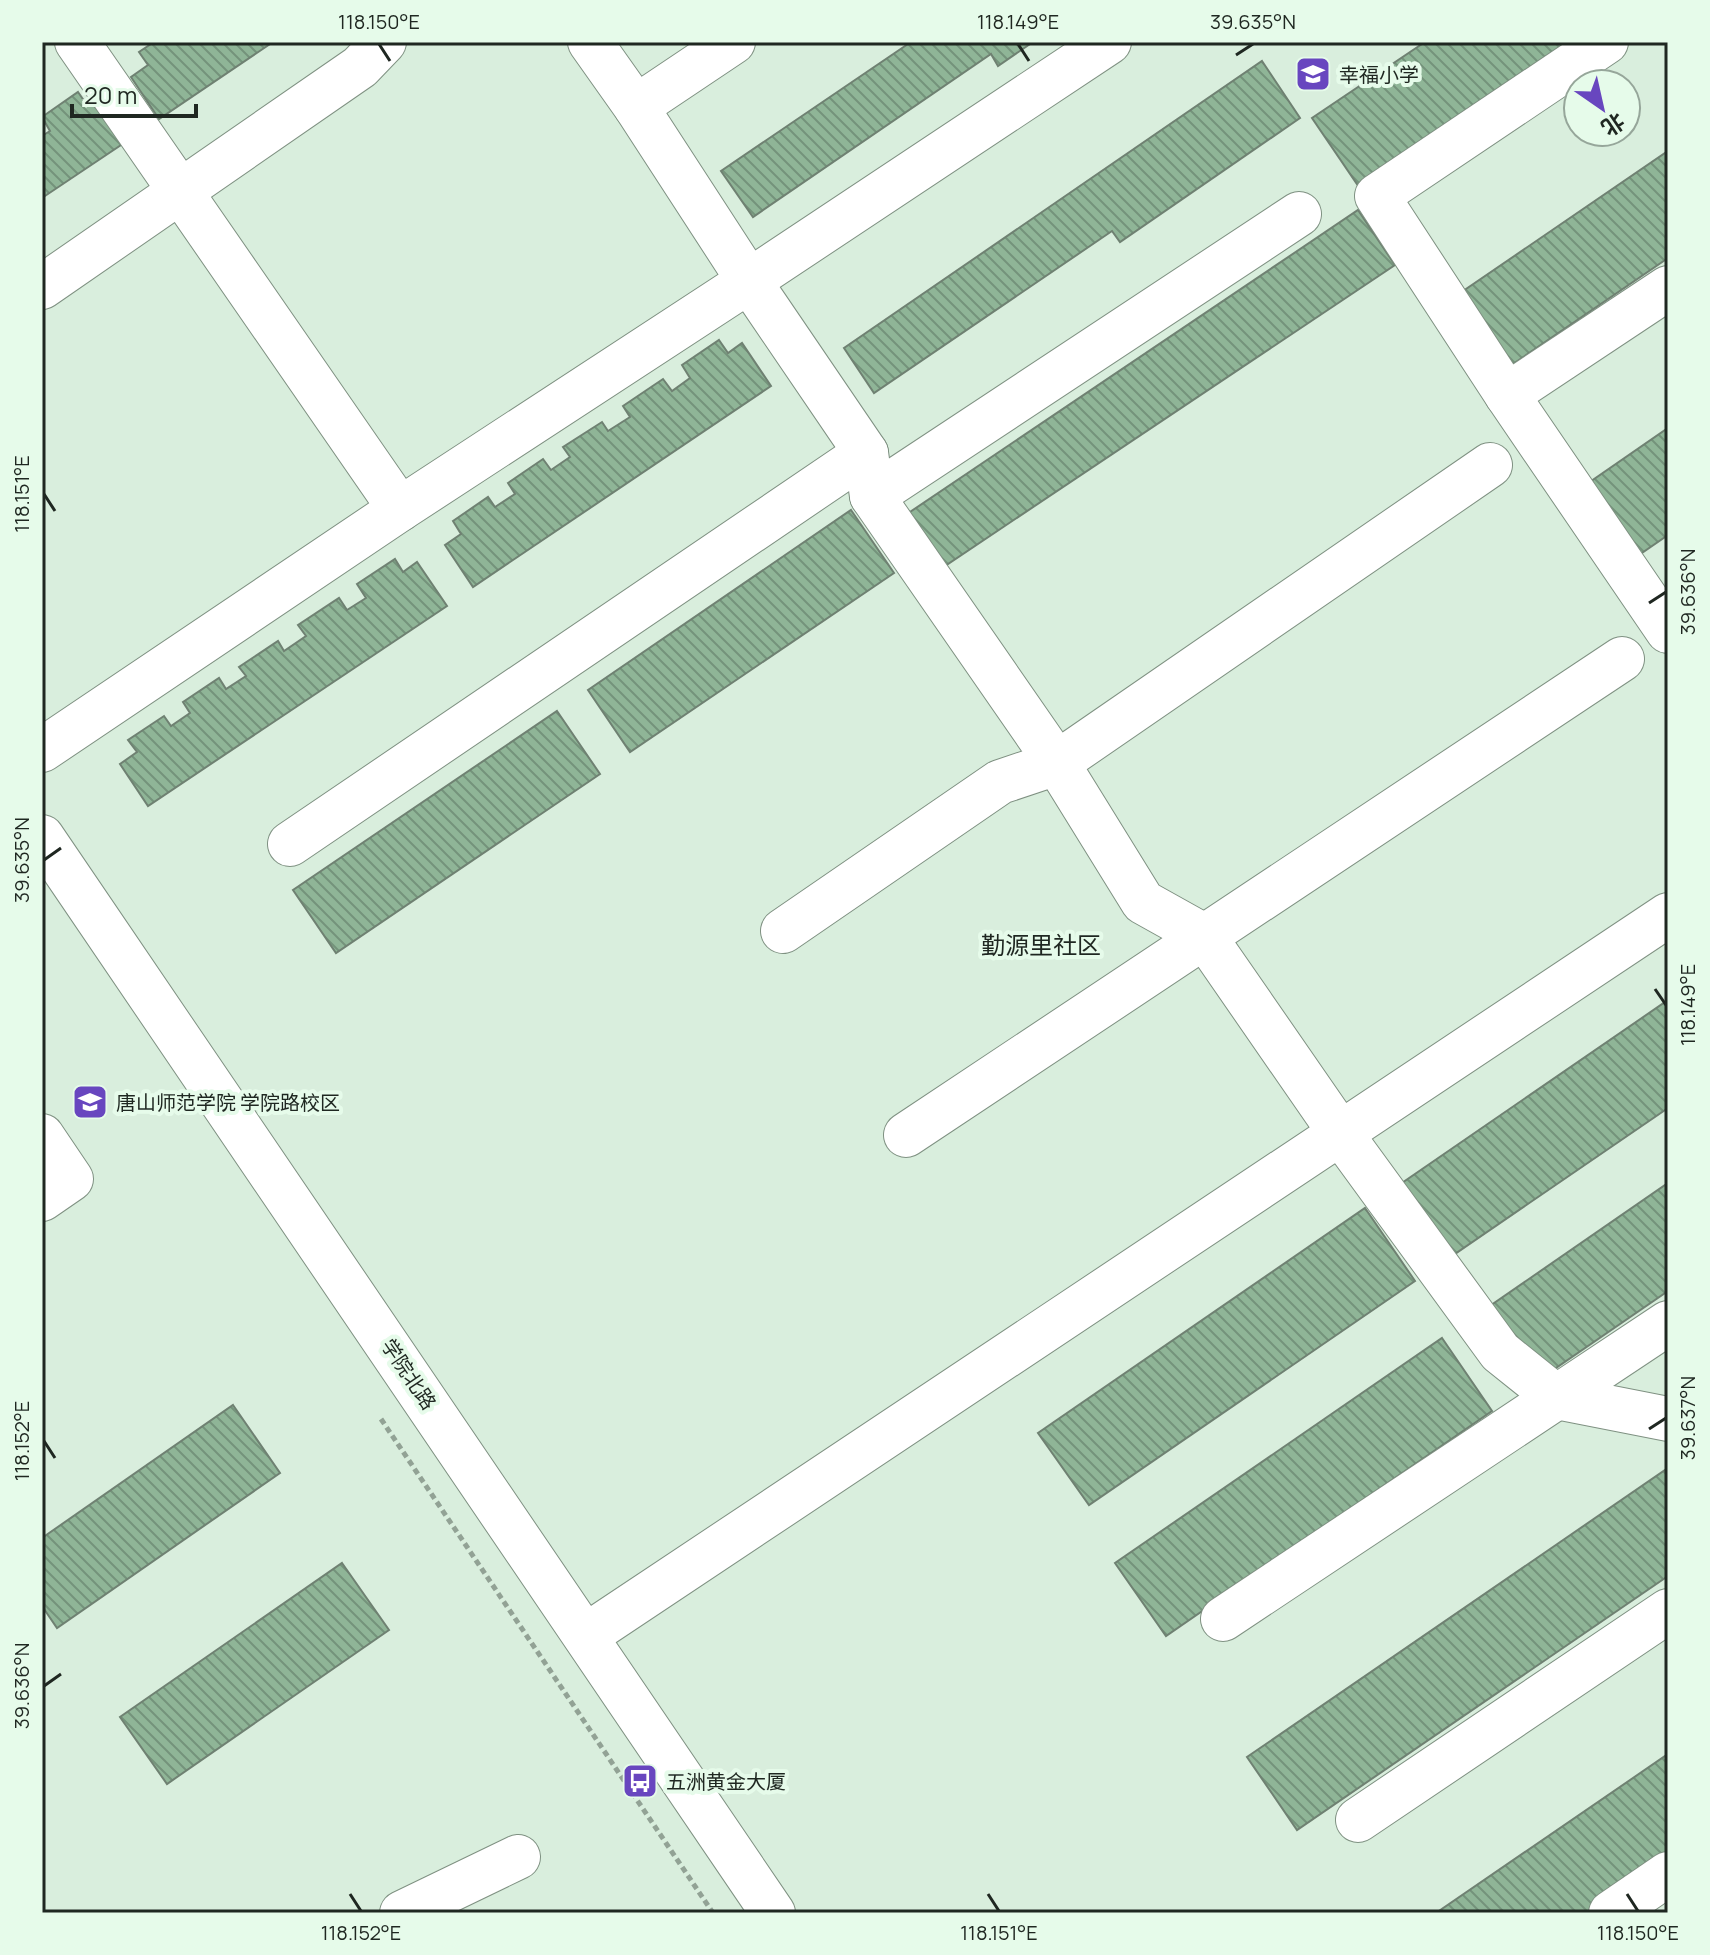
<svg xmlns="http://www.w3.org/2000/svg" width="1710" height="1955" font-family="Manrope,'Noto Sans SC',sans-serif">
<style>
.building{fill:url(#building-back-hatch);stroke:#6f8172;stroke-width:2}
.lines{fill:none;stroke-linecap:round;stroke-linejoin:round}
.minor-casing{stroke:#7f9182;stroke-width:46}
.major-casing{stroke:#7f9182;stroke-width:46}
.path{stroke:#92a295;stroke-width:5;stroke-dasharray:6 4;stroke-linecap:butt}
.minor{stroke:#fff;stroke-width:44}
.major{stroke:#fff;stroke-width:44}
.ticks{fill:none;stroke:#1f2721;stroke-width:3}
.labels{text-anchor:middle;dominant-baseline:central;stroke-width:8;stroke-linejoin:round;paint-order:stroke}
.poi-label{font-size:20px;fill:#1f2721;stroke:#e6fbea;text-anchor:start}
.street-label{font-size:20px;fill:#1f2721;stroke:#e6fbea}
.quarter-label{font-size:24px;fill:#1f2721;stroke:#e6fbea}
.neatline{fill:none;stroke:#1f2721;stroke-width:3}
.ticks-label{font-size:20px;text-anchor:middle;fill:#1f2721}
</style>
<defs>
<pattern id="building-back-hatch" width="6" height="6" patternUnits="userSpaceOnUse" patternTransform="scale(2)"><rect width="6" height="6" fill="#8fb597"/><path d="M-1 5l2 2M0 0l6 6M5-1l2 2" fill="none" stroke="#74937b"/></pattern>
</defs>
<rect width="100%" height="100%" fill="#d9eedd"/>
<g class="building">
<path d="M 154,42 L 273,42 L 159,119 L 131,77 L 148,65 L 139,52 Z"/>
<path d="M 911,42 L 1033,42 L 998,66 L 991,54 L 753,217 L 721,171 Z"/>
<path d="M 1425,42 L 1574,42 L 1359,187 L 1312,118 Z"/>
<path d="M 1262,61 L 1300,118 L 1120,242 L 1112,231 L 874,393 L 844,348 Z"/>
<path d="M 78,92 L 87,105 L 101,96 L 130,139 L 42,198 L 42,136 L 50,131 L 42,117 Z"/>
<path d="M 1668,151 L 1668,258 L 1497,375 L 1447,302 Z"/>
<path d="M 1358,210 L 1395,265 L 939,570 L 904,516 Z"/>
<path d="M 719,340 L 728,353 L 742,343 L 771,386 L 473,587 L 445,545 L 461,534 L 453,521 L 488,497 L 495,507 L 515,494 L 508,483 L 543,459 L 551,470 L 570,457 L 563,447 L 602,422 L 608,431 L 630,417 L 623,406 L 663,379 L 672,391 L 690,378 L 682,365 Z"/>
<path d="M 1668,428 L 1668,535 L 1620,568 L 1571,495 Z"/>
<path d="M 851,510 L 894,573 L 630,752 L 588,690 Z"/>
<path d="M 395,559 L 403,572 L 417,562 L 447,606 L 148,806 L 120,764 L 137,752 L 128,740 L 164,716 L 171,726 L 190,713 L 183,702 L 219,678 L 226,689 L 246,676 L 239,667 L 278,641 L 284,651 L 306,636 L 298,625 L 339,598 L 347,610 L 366,598 L 357,584 Z"/>
<path d="M 557,711 L 600,774 L 336,953 L 293,890 Z"/>
<path d="M 1668,1000 L 1668,1108 L 1449,1258 L 1399,1185 Z"/>
<path d="M 1668,1183 L 1668,1291 L 1534,1383 L 1484,1310 Z"/>
<path d="M 1365,1208 L 1415,1281 L 1089,1505 L 1038,1433 Z"/>
<path d="M 1442,1338 L 1492,1411 L 1166,1636 L 1115,1563 Z"/>
<path d="M 233,1405 L 280,1473 L 57,1628 L 42,1606 L 42,1538 Z"/>
<path d="M 1668,1468 L 1668,1576 L 1297,1830 L 1247,1757 Z"/>
<path d="M 342,1563 L 389,1630 L 167,1784 L 120,1717 Z"/>
<path d="M 1668,1754 L 1668,1861 L 1592,1913 L 1436,1913 Z"/>
</g>
<g class="lines">
<defs>
<g id="minor">
<path d="M 77,42 L 400,509"/>
<path d="M 590,42 L 636,107 L 749,281 L 1109,42"/>
<path d="M 1606,42 L 1377,196 L 1507,395 L 1668,631"/>
<path d="M 636,107 L 733,42"/>
<path d="M 42,287 L 360,67 L 384,42"/>
<path d="M 1507,395 L 1668,288"/>
<path d="M 872,496 L 1299,214"/>
<path d="M 42,750 L 400,509 L 749,281 L 866,453 L 872,496 L 1057,763 L 1143,902 L 1204,936 L 1341,1134 L 1500,1352 L 1556,1397 L 1668,1419"/>
<path d="M 290,844 L 866,453"/>
<path d="M 783,931 L 1000,782 L 1057,763 L 1490,465"/>
<path d="M 906,1135 L 1622,659"/>
<path d="M 42,1136 L 71,1179 L 42,1199"/>
<path d="M 1223,1619 L 1668,1323"/>
<path d="M 587,1635 L 1668,915"/>
<path d="M 1358,1820 L 1668,1611"/>
<path d="M 402,1913 L 518,1857"/>
<path d="M 1611,1913 L 1668,1874"/>
</g>
<path id="major" d="M 42,837 L 773,1913"/>
</defs>
<use href="#minor" class="minor-casing"/>
<use href="#major" class="major-casing"/>
<path class="path" d="M 381,1419 L 713,1913"/>
<use href="#minor" class="minor"/>
<use href="#major" class="major"/>
</g>
<path class="ticks" d="M 379,44 L 390,61M 1018,44 L 1029,61M 1236,55 L 1253,44M 44,494 L 55,511M 1649,603 L 1666,592M 44,860 L 61,848M 1655,989 L 1666,1005M 1649,1429 L 1666,1418M 44,1441 L 55,1458M 44,1686 L 61,1674M 350,1894 L 361,1911M 988,1894 L 999,1911M 1627,1894 L 1638,1911"/>
<defs>
<symbol id="school-square" viewBox="-11 -11 22 22"><rect x="-9" y="-9" width="18" height="18" rx="4" fill="#6846bf" stroke="#e6fbea"/><path d="M0-5L7-2L0 1L-7-2ZM-4 1L0 2.5L4 1V4Q0 6-4 4Z" fill="#fff"/></symbol>
<symbol id="university-square" viewBox="-11 -11 22 22"><rect x="-9" y="-9" width="18" height="18" rx="4" fill="#6846bf" stroke="#e6fbea"/><path d="M0-5L7-2L0 1L-7-2ZM-4 1L0 2.5L4 1V4Q0 6-4 4Z" fill="#fff"/></symbol>
<symbol id="bus-square" viewBox="-11 -11 22 22"><rect x="-9" y="-9" width="18" height="18" rx="4" fill="#6846bf" stroke="#e6fbea"/><path d="M-5-6H5V4H4V6H2V4H-2V6H-4V4H-5ZM-3.5-4V0h7V-4ZM-3.5 1.2v1.5H-2V1.2ZM2 1.2v1.5H3.5V1.2Z" fill="#fff"/></symbol>
</defs>
<g fill-rule="evenodd">
<use href="#school-square" x="1293" y="54" width="40" height="40"/>
<use href="#university-square" x="70" y="1082" width="40" height="40"/>
<use href="#bus-square" x="620" y="1761" width="40" height="40"/>
</g>
<g class="labels">
<g class="poi-label">
<text x="1339" y="74">幸福小学</text>
<text x="116" y="1102">唐山师范学院 学院路校区</text>
<text x="666" y="1781">五洲黄金大厦</text>
</g>
<g class="street-label">
<text transform="translate(409 1374) rotate(56)">学院北路</text>
</g>
<g class="quarter-label">
<text x="1041" y="944">勤源里社区</text>
</g>
</g>
<rect width="1710" height="1955" fill="none" stroke="#e6fbea" stroke-width="88"/>
<g transform="translate(1602 108) rotate(146)"><circle r="38" fill="#e6fbea" stroke="#96a69a" stroke-width="2"/>
<path d="M0-6L14 30L0 20L-14 30Z" fill="#6846bf"/>
<text y="-12" font-size="22" font-weight="bold" text-anchor="middle" fill="#1f2721">北</text>
</g>
<path d="M72 104v12h124v-12" fill="none" stroke="#1f2721" stroke-width="4"/>
<text x="84" y="104" font-size="24" fill="#1f2721" stroke="#e6fbea" stroke-width="6" paint-order="stroke">20 m</text>
<rect x="44" y="44" width="1622" height="1867" class="neatline"/>
<g class="ticks-label">
<text x="379" y="29">118.150°E</text>
<text x="1018" y="29">118.149°E</text>
<text x="1253" y="29">39.635°N</text>
<text transform="translate(22 494) rotate(-90)" y="7">118.151°E</text>
<text transform="translate(1688 592) rotate(-90)" y="7">39.636°N</text>
<text transform="translate(22 860) rotate(-90)" y="7">39.635°N</text>
<text transform="translate(1688 1005) rotate(-90)" y="7">118.149°E</text>
<text transform="translate(1688 1418) rotate(-90)" y="7">39.637°N</text>
<text transform="translate(22 1441) rotate(-90)" y="7">118.152°E</text>
<text transform="translate(22 1686) rotate(-90)" y="7">39.636°N</text>
<text x="361" y="1940">118.152°E</text>
<text x="999" y="1940">118.151°E</text>
<text x="1638" y="1940">118.150°E</text>
</g>
</svg>
